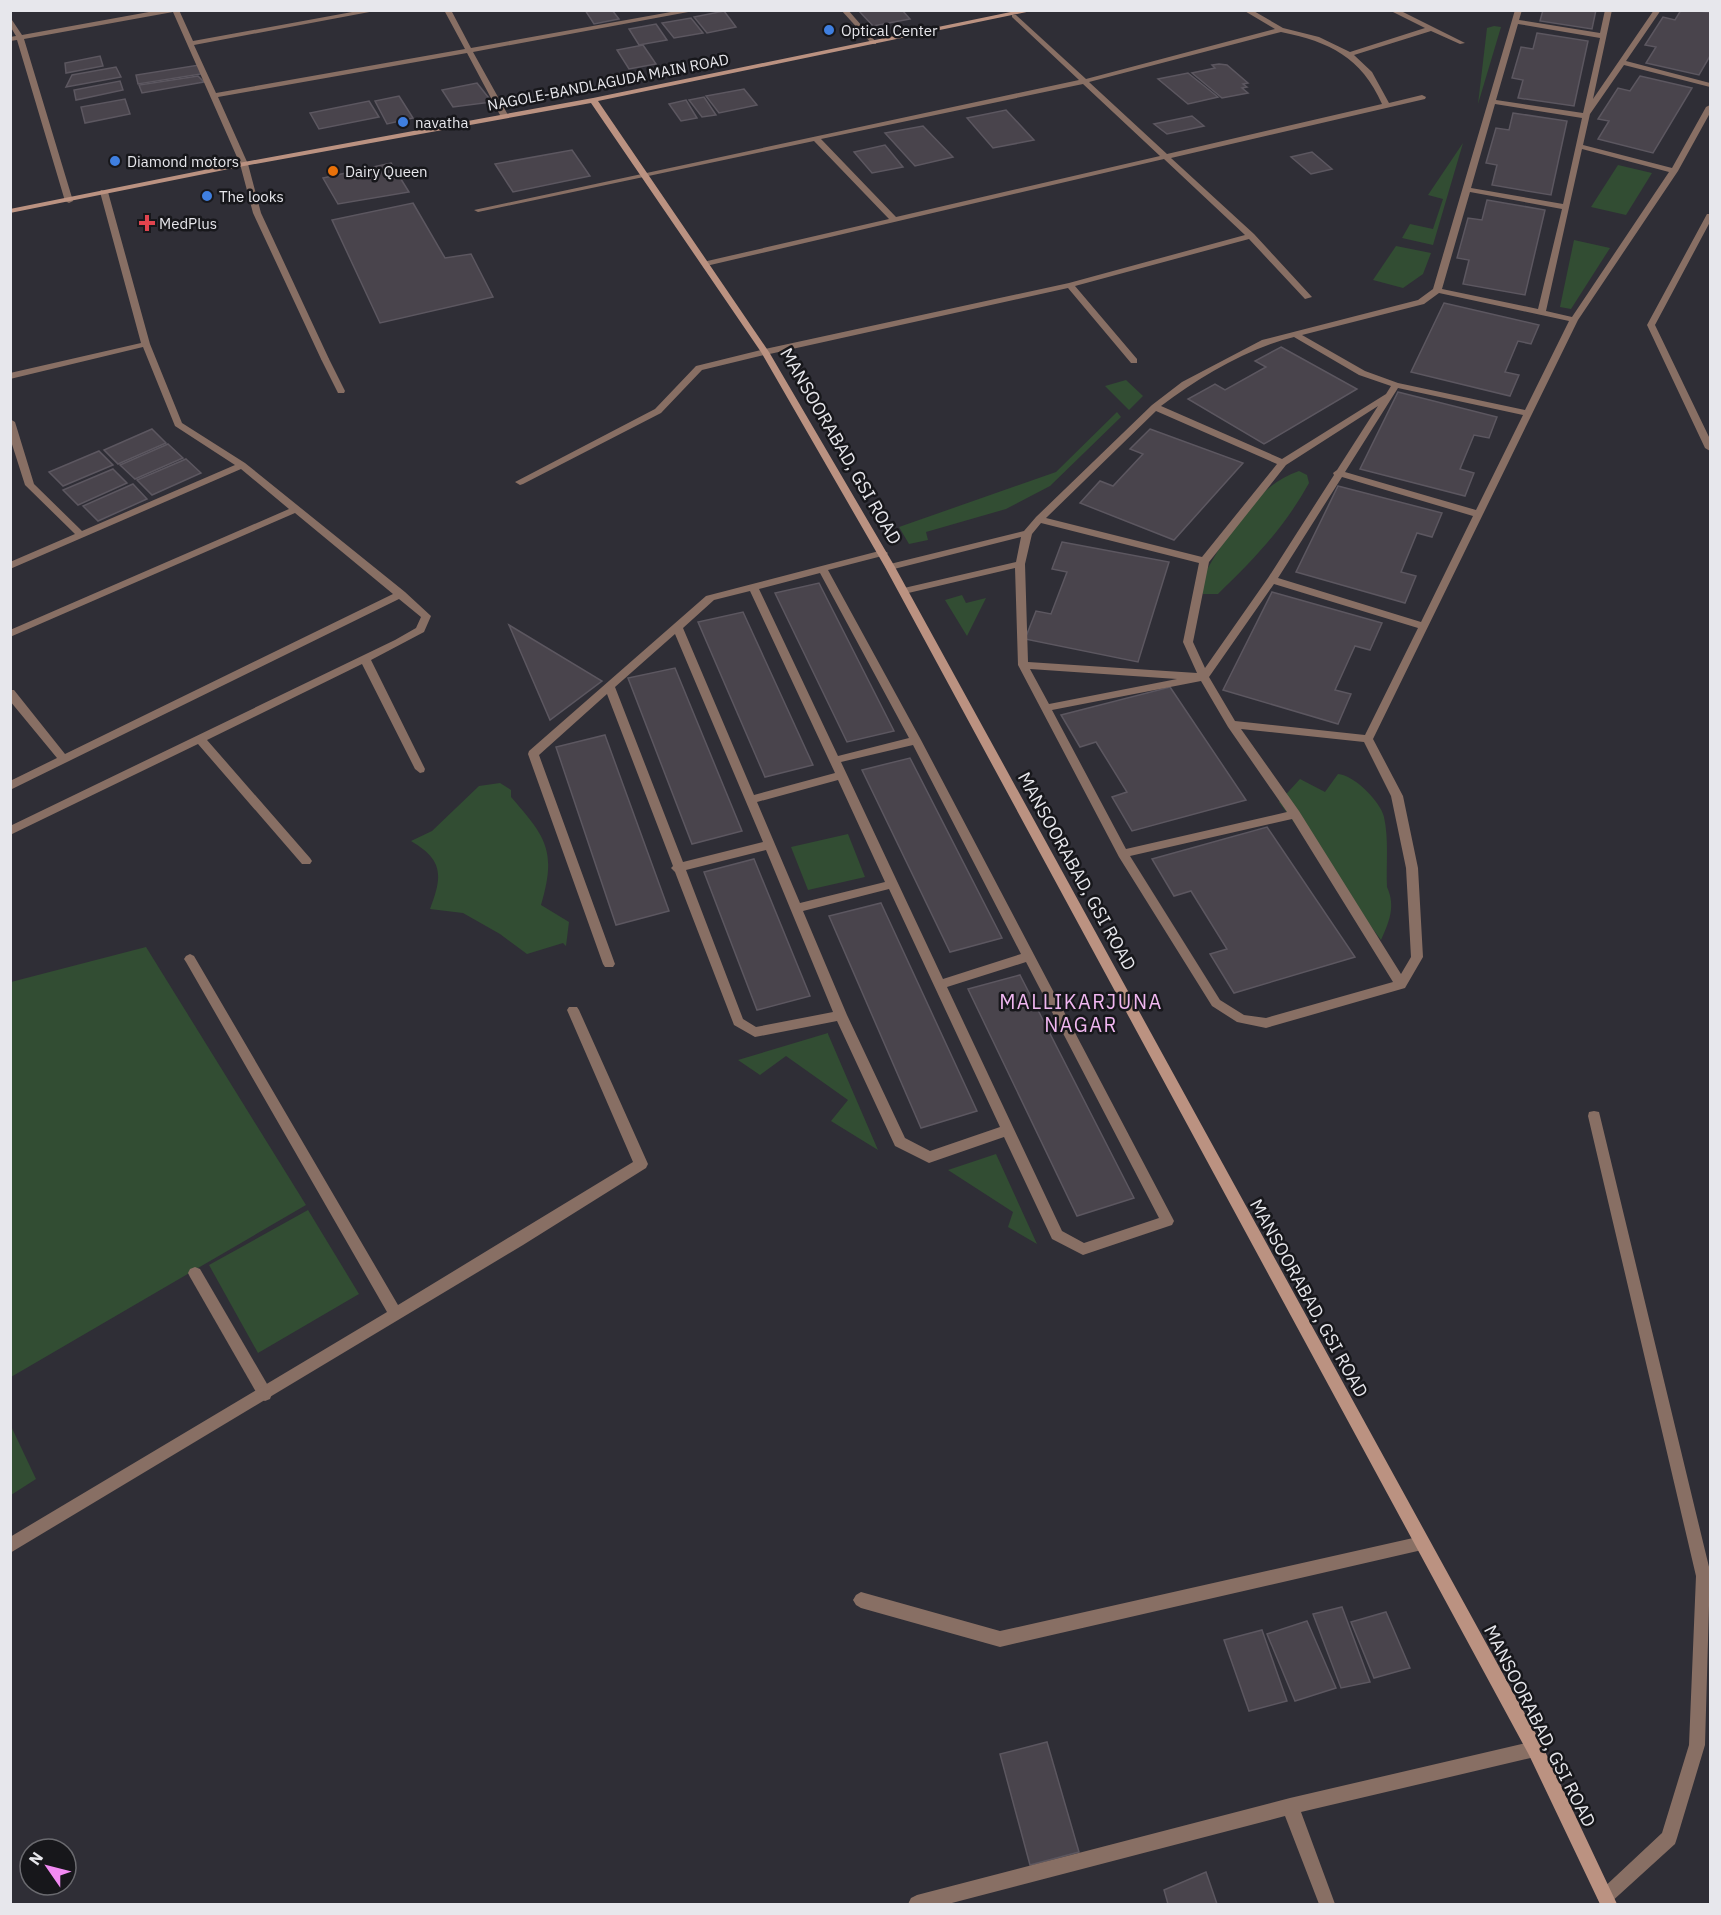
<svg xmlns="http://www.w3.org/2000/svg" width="1721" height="1915" font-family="'IBM Plex Sans',sans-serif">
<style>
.green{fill:#324d33}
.building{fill:#49444c;stroke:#5c5760;stroke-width:1.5}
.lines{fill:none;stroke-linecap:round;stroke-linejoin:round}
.lane{fill:#886f64;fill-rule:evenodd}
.street{fill:#886f64;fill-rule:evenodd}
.secondary{fill:#bb9281;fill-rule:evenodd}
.shop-dot{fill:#3f7fe0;stroke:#17171b;stroke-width:2}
.food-dot{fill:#e8710a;stroke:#17171b;stroke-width:2}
.health-dot{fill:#e0444e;stroke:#17171b;stroke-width:2}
.labels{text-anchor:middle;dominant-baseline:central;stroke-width:5;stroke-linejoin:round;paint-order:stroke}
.far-poi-label{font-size:15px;fill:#e7e7ec;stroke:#17171b;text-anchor:start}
.far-street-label{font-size:15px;fill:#e7e7ec;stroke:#17171b}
.street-label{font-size:18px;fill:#e7e7ec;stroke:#17171b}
.neighbourhood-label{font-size:20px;letter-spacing:1.5px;fill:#f1b7f1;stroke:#17171b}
</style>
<rect width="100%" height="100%" fill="#2f2e36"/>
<g class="green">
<path d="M 1494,26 L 1501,27 L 1478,104 L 1487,28 Z"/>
<path d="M 1463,143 L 1433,245 L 1402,238 L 1410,224 L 1433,229 L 1443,199 L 1428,195 Z"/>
<path d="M 1618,165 L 1652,173 L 1626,215 L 1591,207 Z"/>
<path d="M 1574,240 L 1610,248 L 1571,309 L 1560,307 Z"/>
<path d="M 1396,246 L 1431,253 L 1423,274 L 1403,288 L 1373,280 Z"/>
<path d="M 1126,380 L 1143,396 L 1129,410 L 1105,386 Z"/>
<path d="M 1117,412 L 1121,417 L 1050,486 L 1006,509 L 926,532 L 928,540 L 909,544 L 899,527 L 1056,472 Z"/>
<path d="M 1299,471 L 1307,475 L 1309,483 C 1284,528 1255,558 1218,594 L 1203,594 L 1199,584 C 1222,543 1252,487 1299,471 Z"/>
<path d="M 962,595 L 966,603 L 986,598 L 967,636 L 945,600 Z"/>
<path d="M 1338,774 C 1354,775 1380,801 1384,817 C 1389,839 1386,865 1387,887 C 1396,907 1389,922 1381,940 L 1279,802 L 1300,779 L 1325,792 Z"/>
<path d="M 500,783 L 511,790 L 511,797 C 546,837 557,851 541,905 L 569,922 L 566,946 L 563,943 L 527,954 L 500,934 L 463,913 L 430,909 C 443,875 443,860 411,841 L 432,831 L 479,786 Z"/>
<path d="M 848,834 L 865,877 L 808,890 L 791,847 Z"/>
<path d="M 146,947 L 306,1205 L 11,1377 L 11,982 Z"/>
<path d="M 828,1033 L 828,1034 L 878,1150 L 831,1121 L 848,1100 L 786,1056 L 760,1075 L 738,1060 Z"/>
<path d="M 996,1154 L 1037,1244 L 1008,1227 L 1013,1212 L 948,1170 Z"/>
<path d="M 308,1210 L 359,1294 L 258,1353 L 209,1265 Z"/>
<path d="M 10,1424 L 36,1479 L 11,1495 L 10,1495 Z"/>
</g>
<g class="building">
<path d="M 585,10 L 612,10 L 619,19 L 594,24 Z"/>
<path d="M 858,10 L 902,10 L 910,19 L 873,26 Z"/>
<path d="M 1543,10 L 1596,10 L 1592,29 L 1540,21 Z"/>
<path d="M 1681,10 L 1710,12 L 1710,56 L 1699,75 L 1646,63 L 1656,47 L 1645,45 L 1663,17 L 1675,20 Z"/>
<path d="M 724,11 L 736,27 L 707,33 L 694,17 Z"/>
<path d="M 691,18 L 703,33 L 674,38 L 662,23 Z"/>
<path d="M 656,24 L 667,40 L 639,45 L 629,29 Z"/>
<path d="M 1537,33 L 1588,41 L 1574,106 L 1518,98 L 1523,80 L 1512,78 L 1521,47 L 1533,49 Z"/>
<path d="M 643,45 L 656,64 L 629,69 L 617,50 Z"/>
<path d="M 100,56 L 103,66 L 66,73 L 65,63 Z"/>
<path d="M 1219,64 L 1227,65 L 1248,83 L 1243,84 L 1247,87 L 1242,88 L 1248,93 L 1222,98 L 1192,73 L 1215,68 L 1212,65 Z"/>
<path d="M 199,65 L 201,74 L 138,84 L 136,75 Z"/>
<path d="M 116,67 L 121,77 L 66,87 L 72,75 Z"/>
<path d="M 1188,73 L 1218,97 L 1188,104 L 1158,79 Z"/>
<path d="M 198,76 L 204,82 L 142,93 L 139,85 Z"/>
<path d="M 1640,76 L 1692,88 L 1653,153 L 1598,139 L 1609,121 L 1598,119 L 1618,88 L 1630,91 Z"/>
<path d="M 120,81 L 123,90 L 76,100 L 74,90 Z"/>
<path d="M 477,83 L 492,102 L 453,107 L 442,90 Z"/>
<path d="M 744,89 L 757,105 L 719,113 L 706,96 Z"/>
<path d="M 399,96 L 413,118 L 387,124 L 375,101 Z"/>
<path d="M 704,97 L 716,115 L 702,117 L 689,100 Z"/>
<path d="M 125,99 L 130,114 L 85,123 L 81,107 Z"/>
<path d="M 686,100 L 697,118 L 681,121 L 669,104 Z"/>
<path d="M 369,101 L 379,117 L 319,129 L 310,113 Z"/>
<path d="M 1006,110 L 1034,140 L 993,148 L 967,118 Z"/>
<path d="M 1513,113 L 1567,121 L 1551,195 L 1492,185 L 1497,165 L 1486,163 L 1496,128 L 1509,130 Z"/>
<path d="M 1192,116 L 1204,126 L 1167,134 L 1154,124 Z"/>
<path d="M 923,126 L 953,157 L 915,166 L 885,133 Z"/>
<path d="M 885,145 L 903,167 L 872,173 L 854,152 Z"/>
<path d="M 572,150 L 590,176 L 513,192 L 495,164 Z"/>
<path d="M 1312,152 L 1332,169 L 1311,174 L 1291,157 Z"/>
<path d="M 391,163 L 409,192 L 338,204 L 323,178 Z"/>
<path d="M 1487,200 L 1545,210 L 1525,295 L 1463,284 L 1469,260 L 1457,258 L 1468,218 L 1482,220 Z"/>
<path d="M 413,203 L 445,258 L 471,254 L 493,297 L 380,323 L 332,220 Z"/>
<path d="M 1444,303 L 1539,325 L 1531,344 L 1518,341 L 1505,372 L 1519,375 L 1510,396 L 1411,372 Z"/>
<path d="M 1281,347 L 1357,389 L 1264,444 L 1188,399 L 1215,384 L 1225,390 L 1266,367 L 1255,361 Z"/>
<path d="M 1398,392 L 1497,417 L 1489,438 L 1474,435 L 1460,469 L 1474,473 L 1465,496 L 1360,469 Z"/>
<path d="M 152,429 L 166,443 L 118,464 L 104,450 Z"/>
<path d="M 1150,429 L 1243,463 L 1174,540 L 1080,503 L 1100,481 L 1113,486 L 1143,454 L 1130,449 Z"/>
<path d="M 168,444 L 183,458 L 135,479 L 120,465 Z"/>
<path d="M 99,451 L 113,465 L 63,486 L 49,472 Z"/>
<path d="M 186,459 L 201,473 L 152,495 L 137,480 Z"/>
<path d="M 113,469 L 127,483 L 78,505 L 63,490 Z"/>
<path d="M 133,484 L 147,499 L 98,521 L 83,506 Z"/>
<path d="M 1338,486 L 1442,513 L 1432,537 L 1417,533 L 1401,572 L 1416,576 L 1405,603 L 1296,572 Z"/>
<path d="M 1062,542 L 1169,562 L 1138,662 L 1025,639 L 1036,611 L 1051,614 L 1067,572 L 1052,569 Z"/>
<path d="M 819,583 L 894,731 L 847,742 L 775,593 Z"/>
<path d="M 1272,592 L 1382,623 L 1370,650 L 1355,646 L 1335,690 L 1351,694 L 1338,724 L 1223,690 Z"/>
<path d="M 743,612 L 813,765 L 765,777 L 698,622 Z"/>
<path d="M 509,625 L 602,681 L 550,720 Z"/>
<path d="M 675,668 L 742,831 L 692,844 L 628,678 Z"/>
<path d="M 1170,687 L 1246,800 L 1132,831 L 1112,797 L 1127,792 L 1096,742 L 1080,747 L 1061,715 Z"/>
<path d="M 605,735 L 669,911 L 616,925 L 556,747 Z"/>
<path d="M 910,758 L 1002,938 L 950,952 L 862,770 Z"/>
<path d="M 1267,827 L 1355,957 L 1234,993 L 1210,954 L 1227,949 L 1191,891 L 1174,896 L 1152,859 Z"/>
<path d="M 754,859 L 810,996 L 757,1010 L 704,872 Z"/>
<path d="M 881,903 L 977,1111 L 921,1128 L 829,916 Z"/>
<path d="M 1020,975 L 1134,1198 L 1077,1216 L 968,989 Z"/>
<path d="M 1342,1607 L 1370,1682 L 1341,1688 L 1313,1614 Z"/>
<path d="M 1386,1612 L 1410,1668 L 1374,1678 L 1351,1622 Z"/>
<path d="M 1307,1621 L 1336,1688 L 1295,1701 L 1267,1634 Z"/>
<path d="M 1262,1630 L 1287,1701 L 1249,1711 L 1224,1640 Z"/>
<path d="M 1047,1742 L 1079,1852 L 1030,1865 L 1000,1754 Z"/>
<path d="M 1206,1872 L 1217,1904 L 1168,1904 L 1164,1890 Z"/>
</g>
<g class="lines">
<g class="lane">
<path d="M 1707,214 L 1710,214 L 1710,222 L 1655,325 L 1710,439 L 1710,451 L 1705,448 L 1647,325 Z"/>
<path d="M 765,349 L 768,350 L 768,354 L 702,370 L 661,413 L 523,484 L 520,485 L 515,482 L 655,409 L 696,366 Z"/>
<path d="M 325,356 L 329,359 L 345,391 L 344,393 L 338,393 L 321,359 Z"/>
<path d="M 1594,1111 L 1599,1112 L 1600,1116 L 1710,1571 L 1705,1745 L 1677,1838 L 1675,1844 L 1609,1904 L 1600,1903 L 1597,1897 L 1600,1891 L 1662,1833 L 1689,1745 L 1696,1576 L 1588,1116 L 1589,1112 Z"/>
<path d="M 195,1267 L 200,1269 L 270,1389 L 272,1394 L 270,1399 L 265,1401 L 260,1399 L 190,1277 L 188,1273 L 190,1269 Z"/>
</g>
<g class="street">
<path d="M 160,10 L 179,10 L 193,41 L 363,10 L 380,10 L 194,45 L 216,93 L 465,49 L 444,10 L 451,10 L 471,48 L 682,10 L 699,10 L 473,52 L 508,115 L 504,117 L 500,115 L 467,53 L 218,97 L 248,164 L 261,213 L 329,359 L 325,362 L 321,359 L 253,213 L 240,164 L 173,12 L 24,39 L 73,201 L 69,203 L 65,201 L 17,40 L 10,41 L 10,37 L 16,36 L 10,26 L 10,17 L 22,35 Z"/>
<path d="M 841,10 L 848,10 L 876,42 L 876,44 L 872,44 Z"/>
<path d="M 1243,10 L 1252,10 L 1283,28 L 1319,37 L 1350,52 L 1425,28 L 1389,10 L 1399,10 L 1465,43 L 1460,44 L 1431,31 L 1354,55 L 1372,72 L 1389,103 L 1422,95 L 1426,97 L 1425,99 L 1171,158 L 1254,234 L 1312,297 L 1305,299 L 1249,239 L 1075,286 L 1137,359 L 1137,363 L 1131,363 L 1068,288 L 765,355 L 761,352 L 765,349 L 1069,283 L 1245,235 L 1164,159 L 706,266 L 703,266 L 703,262 L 889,219 L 814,141 L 478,212 L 474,210 L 1079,80 L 1012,17 L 1012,15 L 1016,15 L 1086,79 L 1275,29 ZM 1281,32 C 1330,42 1361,57 1382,104 L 1167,154 L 1089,82 ZM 1083,84 L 1160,156 L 896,217 L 821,139 Z"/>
<path d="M 1515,10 L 1522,10 L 1519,20 L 1600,33 L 1605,10 L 1612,10 L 1593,99 L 1654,10 L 1661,10 L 1626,61 L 1710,83 L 1710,87 L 1624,65 L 1590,114 L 1583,145 L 1672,168 L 1706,107 L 1710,105 L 1710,113 L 1678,171 L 1578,320 L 1373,739 L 1403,796 L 1418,868 L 1423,957 L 1405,988 L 1266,1028 L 1237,1022 L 1212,1006 L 1119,857 L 1018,665 L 1015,568 L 904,594 L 899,591 L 904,588 L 1016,562 L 1021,537 L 890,570 L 885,567 L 890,564 L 1024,531 L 1036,517 L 1152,405 L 1182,382 L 1262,340 L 1418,300 L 1433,289 ZM 1518,24 L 1600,38 L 1583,113 L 1496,100 ZM 1495,104 L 1582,118 L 1563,204 L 1471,188 ZM 1582,149 L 1669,172 L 1572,317 L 1546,311 ZM 1470,192 L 1562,209 L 1538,309 L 1442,289 ZM 1439,293 L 1569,321 L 1525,410 L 1398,383 L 1365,371 L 1302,335 L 1424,304 ZM 1294,337 L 1359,375 L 1391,386 L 1386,394 L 1282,459 L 1161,406 C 1200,377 1246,349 1294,337 ZM 1398,388 L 1523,415 L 1476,510 L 1345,472 ZM 1378,406 L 1337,470 L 1333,473 L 1334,475 L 1268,578 L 1205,668 L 1193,642 L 1209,562 L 1286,465 ZM 1156,411 L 1277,464 L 1202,557 L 1046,518 ZM 1342,477 L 1473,516 L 1421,622 L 1278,578 ZM 1041,523 L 1199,563 L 1183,642 L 1197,673 L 1028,662 L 1025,564 L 1032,534 ZM 1274,584 L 1418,628 L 1365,735 L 1235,721 L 1209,677 ZM 1030,669 L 1177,679 L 1049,704 ZM 1201,681 L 1228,727 L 1287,812 L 1126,849 L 1052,710 ZM 1241,729 L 1364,742 L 1391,796 L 1406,868 L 1411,957 L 1401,974 L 1299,811 ZM 1292,819 L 1393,982 L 1266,1018 L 1244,1015 L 1220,1000 L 1130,856 Z"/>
<path d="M 101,190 L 108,192 L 150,344 L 182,423 L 245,463 L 405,592 L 431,616 L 424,632 L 371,660 L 425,769 L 424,772 L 420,773 L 415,769 L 362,664 L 207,740 L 310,858 L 312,861 L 310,864 L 302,864 L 198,744 L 10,835 L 10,826 L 395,640 L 416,628 L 421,617 L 399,599 L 10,790 L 10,781 L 57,758 L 10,701 L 10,690 L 14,690 L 65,754 L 393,594 L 295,513 L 10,637 L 10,630 L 289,509 L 241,469 L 10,569 L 10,562 L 75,534 L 25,485 L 10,438 L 10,419 L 15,422 L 34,484 L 82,531 L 235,465 L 175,426 L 143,347 L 10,379 L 10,373 L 141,343 L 100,192 Z"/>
<path d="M 883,550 L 888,553 L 886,555 L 828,570 L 921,740 L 1172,1217 L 1174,1221 L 1172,1225 L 1083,1255 L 1052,1239 L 1004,1137 L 929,1163 L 895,1146 L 837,1021 L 755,1037 L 734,1025 L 675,872 L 671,868 L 673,866 L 607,694 L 539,755 L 615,964 L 613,967 L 605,967 L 603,964 L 528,754 L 529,751 L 706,596 ZM 820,573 L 909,738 L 838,756 L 759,589 ZM 750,591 L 835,773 L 754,795 L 683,628 L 714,600 ZM 675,634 L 763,842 L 683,862 L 615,687 ZM 913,745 L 1021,954 L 943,979 L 841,762 ZM 838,780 L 885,882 L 800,903 L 757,802 ZM 766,850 L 833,1012 L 756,1027 L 743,1019 L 686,870 ZM 889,889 L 1000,1127 L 930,1151 L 905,1138 L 847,1015 L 803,911 ZM 1026,962 L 1159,1218 L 1084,1243 L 1062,1231 L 947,987 Z"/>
<path d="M 190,954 L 194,956 L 398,1305 L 633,1162 L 567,1010 L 569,1007 L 577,1007 L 579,1010 L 648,1164 L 646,1168 L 523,1245 L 10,1553 L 10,1537 L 387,1312 L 186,962 L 184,959 L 186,956 Z"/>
<path d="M 1422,1536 L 1427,1538 L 1430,1543 L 1427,1548 L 1422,1550 L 1000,1647 L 861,1608 L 856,1605 L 853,1600 L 856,1595 L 861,1592 L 1000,1631 Z"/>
<path d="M 1535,1741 L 1541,1743 L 1543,1749 L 1541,1755 L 1535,1757 L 1301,1812 L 1335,1904 L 1319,1904 L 1285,1816 L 948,1904 L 908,1904 L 911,1898 L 917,1895 L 1290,1798 Z"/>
</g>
<path class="secondary" d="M 1021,10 L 1036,10 L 598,101 L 769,352 L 895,567 L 1541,1743 L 1617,1904 L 1600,1904 L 1529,1755 L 885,567 L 761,352 L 591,103 L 244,166 L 10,213 L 10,209 L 244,162 L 593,98 Z"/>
</g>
<g class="shop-dot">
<circle cx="829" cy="30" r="6"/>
<circle cx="403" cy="122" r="6"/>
<circle cx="115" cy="161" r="6"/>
<circle cx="207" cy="196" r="6"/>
</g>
<circle class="food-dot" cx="333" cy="171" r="6"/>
<path class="health-dot" d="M144 214h6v6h6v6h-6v6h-6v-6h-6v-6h6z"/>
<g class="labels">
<g class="far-poi-label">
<text x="841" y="30">Optical Center</text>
<text x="415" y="122">navatha</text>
<text x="127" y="161">Diamond motors</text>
<text x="345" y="171">Dairy Queen</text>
<text x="219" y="196">The looks</text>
<text x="159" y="223">MedPlus</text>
</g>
<g class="far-street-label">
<text transform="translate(608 82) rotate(-11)">NAGOLE-BANDLAGUDA MAIN ROAD</text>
</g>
<g class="street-label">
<text transform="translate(841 446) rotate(60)">MANSOORABAD, GSI ROAD</text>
<text transform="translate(1077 871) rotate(61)">MANSOORABAD, GSI ROAD</text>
<text transform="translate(1309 1298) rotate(61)">MANSOORABAD, GSI ROAD</text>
<text transform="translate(1540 1726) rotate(63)">MANSOORABAD, GSI ROAD</text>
</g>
<g class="neighbourhood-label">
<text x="1081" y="1001">MALLIKARJUNA<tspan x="1081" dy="23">NAGAR</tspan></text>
</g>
</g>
<rect width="1721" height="1915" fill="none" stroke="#e7e7ec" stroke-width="24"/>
<g transform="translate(48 1867) rotate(305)"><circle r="28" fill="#17171b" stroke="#6a6a6f" stroke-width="1.5"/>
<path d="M0-4.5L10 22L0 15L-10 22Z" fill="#f28af3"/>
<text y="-9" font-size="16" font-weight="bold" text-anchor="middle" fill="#e7e7ec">N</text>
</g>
</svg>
